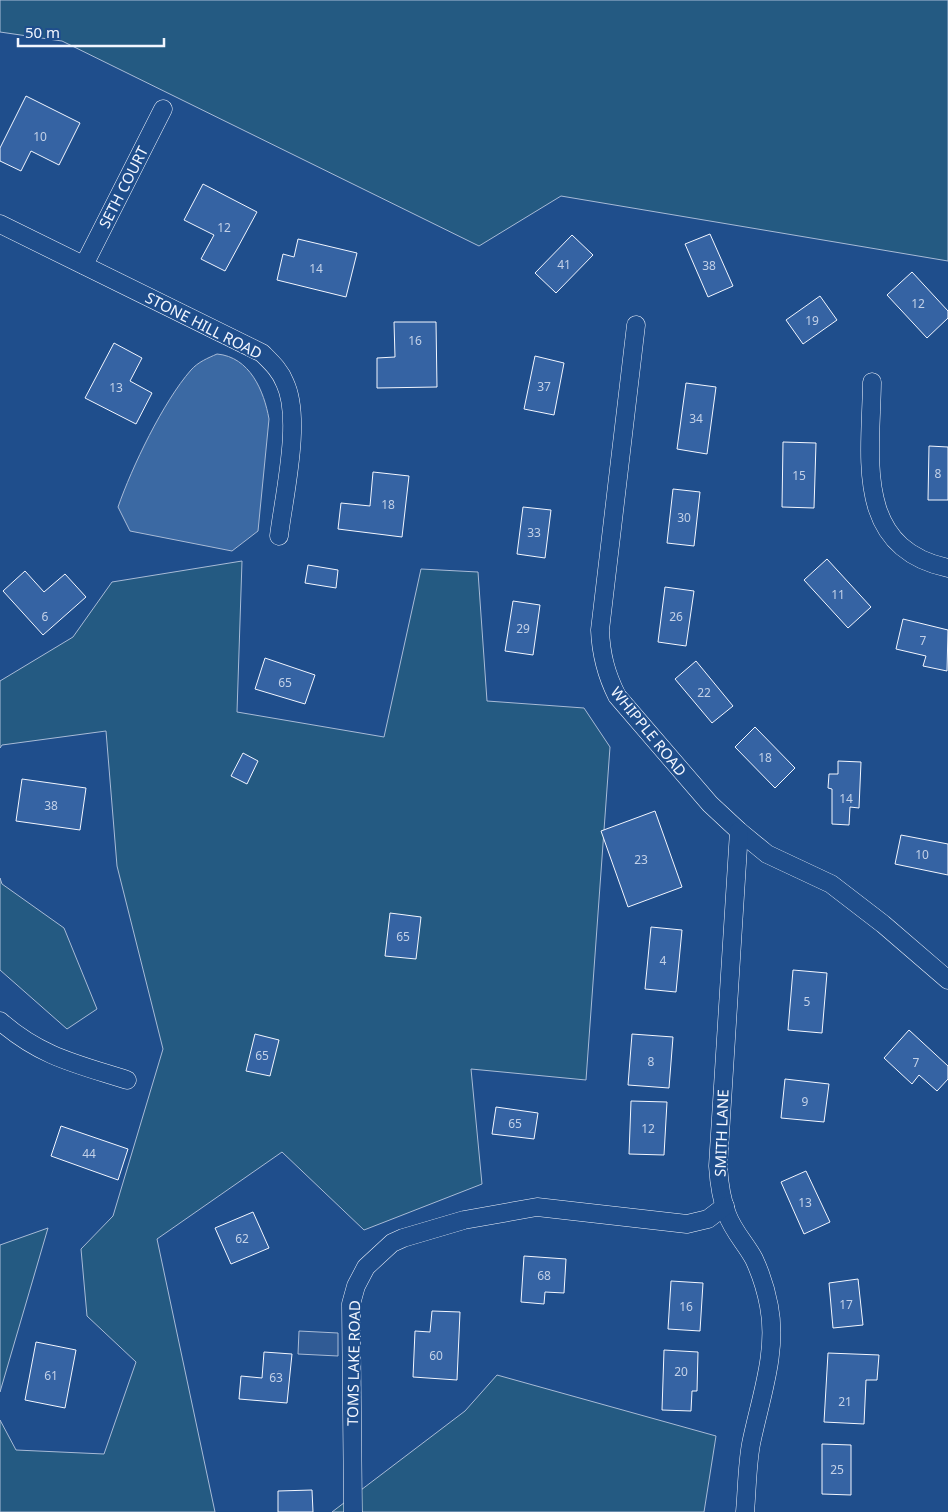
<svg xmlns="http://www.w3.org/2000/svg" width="948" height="1512" font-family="'Noto Sans',sans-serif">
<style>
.green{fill:#245a82;stroke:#a8bbd7}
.parking{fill:#305b95;stroke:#a8bbd7}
.water{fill:#3b69a3;stroke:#a8bbd7}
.building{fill:#3563a3;stroke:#f2f6ff}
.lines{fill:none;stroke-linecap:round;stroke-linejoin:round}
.street-casing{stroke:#f2f6ff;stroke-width:19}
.street{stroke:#1f4e8c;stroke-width:18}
.labels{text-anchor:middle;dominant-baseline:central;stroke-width:4;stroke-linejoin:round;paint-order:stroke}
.number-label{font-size:12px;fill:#c3d1e8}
.street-label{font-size:15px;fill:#f2f6ff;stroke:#1f4e8c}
</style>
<rect width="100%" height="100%" fill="#1f4e8c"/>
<g class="green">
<path d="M 0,0 L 948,0 L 948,261 L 561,196 L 479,246 L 62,41 L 0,32 Z"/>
<path d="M 242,561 L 237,712 L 384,737 L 421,569 L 478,572 L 487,701 L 584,708 L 610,747 L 586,1080 L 471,1069 L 482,1184 L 364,1230 L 282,1152 L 157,1239 L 215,1512 L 0,1512 L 0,1420 L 16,1450 L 104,1454 L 136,1362 L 87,1316 L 81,1249 L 113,1216 L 163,1049 L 117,866 L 106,731 L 2,745 L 0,748 L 0,681 L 73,637 L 112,582 Z"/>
<path d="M 0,878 L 2,884 L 64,928 L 97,1009 L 67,1029 L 0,970 Z"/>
<path d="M 48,1228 L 0,1392 L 0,1245 Z"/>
<path d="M 497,1375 L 716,1436 L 704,1512 L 332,1512 L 465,1411 Z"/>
</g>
<path class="parking" d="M 299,1331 L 338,1333 L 338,1356 L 298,1354 Z"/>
<path class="water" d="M 217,354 C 250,357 264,391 269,419 L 258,531 L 232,551 L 130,531 L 118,507 C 132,467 163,402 191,370 C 198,362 208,358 217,354 Z"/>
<g class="building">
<path d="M 26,96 L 80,123 L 59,165 L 31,151 L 21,171 L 0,161 L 0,148 Z"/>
<path d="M 203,184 L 257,212 L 225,271 L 201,259 L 214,235 L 184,220 Z"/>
<path d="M 710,234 L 733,286 L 708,297 L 685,244 Z"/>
<path d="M 572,235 L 593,255 L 556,293 L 535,273 Z"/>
<path d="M 298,239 L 357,253 L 346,297 L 277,280 L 283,254 L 294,257 Z"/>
<path d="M 912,272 L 948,311 L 948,318 L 927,338 L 887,295 Z"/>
<path d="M 820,296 L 837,320 L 803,344 L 786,320 Z"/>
<path d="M 394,322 L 436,322 L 437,387 L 377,388 L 377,358 L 395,357 Z"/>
<path d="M 114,343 L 142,358 L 130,381 L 152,393 L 136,424 L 85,398 Z"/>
<path d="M 535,356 L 564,363 L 554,415 L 524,409 Z"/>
<path d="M 686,383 L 716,387 L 707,454 L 677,449 Z"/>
<path d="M 783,442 L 816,443 L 814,508 L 782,507 Z"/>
<path d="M 929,446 L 948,447 L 948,500 L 928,500 Z"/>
<path d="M 373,472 L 409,476 L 402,537 L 338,529 L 341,503 L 370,506 Z"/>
<path d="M 673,489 L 700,492 L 694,546 L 667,543 Z"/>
<path d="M 523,507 L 551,510 L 545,558 L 517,554 Z"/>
<path d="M 827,559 L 871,607 L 848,628 L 804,580 Z"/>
<path d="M 308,565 L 338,570 L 336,588 L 305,583 Z"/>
<path d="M 25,571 L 44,592 L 65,574 L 86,597 L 43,635 L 3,591 Z"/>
<path d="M 665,587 L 694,591 L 686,646 L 658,642 Z"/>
<path d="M 513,601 L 540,605 L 533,655 L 505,651 Z"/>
<path d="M 903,619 L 948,630 L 947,671 L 923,666 L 926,656 L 896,649 Z"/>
<path d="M 265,658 L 315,675 L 305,704 L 255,689 Z"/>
<path d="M 696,661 L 733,706 L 712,723 L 675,679 Z"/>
<path d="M 755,727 L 795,768 L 775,788 L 735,747 Z"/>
<path d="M 243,753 L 258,761 L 247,784 L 231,776 Z"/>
<path d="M 838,761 L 861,762 L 859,808 L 850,807 L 849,825 L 832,824 L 832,789 L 828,788 L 829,774 L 838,774 Z"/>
<path d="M 22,779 L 86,788 L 80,830 L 16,821 Z"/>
<path d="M 655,811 L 682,887 L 628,907 L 601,831 Z"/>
<path d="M 901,835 L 948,844 L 948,875 L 895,864 Z"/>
<path d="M 390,913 L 421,917 L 416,959 L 385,956 Z"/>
<path d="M 651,927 L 682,930 L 676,992 L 645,989 Z"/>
<path d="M 793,970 L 827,973 L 822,1033 L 788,1030 Z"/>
<path d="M 909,1030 L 948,1066 L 948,1079 L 937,1091 L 919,1075 L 912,1084 L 884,1058 Z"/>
<path d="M 255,1034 L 279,1040 L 270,1076 L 246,1071 Z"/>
<path d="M 632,1034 L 673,1037 L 669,1088 L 628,1085 Z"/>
<path d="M 785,1079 L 829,1084 L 824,1122 L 781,1118 Z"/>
<path d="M 631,1101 L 667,1102 L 664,1155 L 629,1154 Z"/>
<path d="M 496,1107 L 538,1113 L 534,1139 L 492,1134 Z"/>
<path d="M 61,1126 L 128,1149 L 118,1180 L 51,1156 Z"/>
<path d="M 806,1171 L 830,1222 L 804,1234 L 781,1182 Z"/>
<path d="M 253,1212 L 269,1248 L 231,1264 L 215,1228 Z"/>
<path d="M 524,1256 L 566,1259 L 564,1293 L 545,1292 L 544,1304 L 521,1302 Z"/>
<path d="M 858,1279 L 863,1325 L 833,1328 L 829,1283 Z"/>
<path d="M 671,1281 L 703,1283 L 700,1331 L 668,1329 Z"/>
<path d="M 432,1311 L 460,1312 L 457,1380 L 413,1377 L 415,1331 L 430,1332 Z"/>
<path d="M 36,1342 L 76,1350 L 65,1408 L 25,1400 Z"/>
<path d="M 664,1350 L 698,1352 L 697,1391 L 692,1391 L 691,1411 L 662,1410 Z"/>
<path d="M 264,1352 L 292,1354 L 287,1403 L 239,1399 L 241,1376 L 262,1378 Z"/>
<path d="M 828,1353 L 879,1355 L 877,1380 L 866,1380 L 864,1424 L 824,1422 Z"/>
<path d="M 822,1444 L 851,1445 L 851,1495 L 822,1494 Z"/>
<path d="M 312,1490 L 313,1512 L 278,1512 L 278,1491 Z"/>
</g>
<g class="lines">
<defs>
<g id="street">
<path d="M 0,224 L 262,353 C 271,362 280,370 285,383 C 302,419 284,495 279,536"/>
<path d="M 84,265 L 163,109"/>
<path d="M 636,325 L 600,630 C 601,655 606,674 617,696 L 710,804 L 739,831 L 767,854 L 831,884 L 883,924 L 948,980"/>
<path d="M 872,382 C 871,457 853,548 948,568"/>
<path d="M 739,831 L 718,1166 C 719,1182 721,1198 727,1214 C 733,1231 746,1244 754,1259 C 761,1274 766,1290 769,1306 C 778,1352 760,1399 751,1444 C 747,1466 747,1490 745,1512"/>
<path d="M 0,1021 C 41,1057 77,1064 127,1080"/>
<path d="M 353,1512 L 351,1304 L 356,1286 L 366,1267 L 392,1243 L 403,1238 L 464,1220 L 537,1207 L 687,1224 L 708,1219 L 725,1206"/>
</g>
</defs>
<use href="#street" class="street-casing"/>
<use href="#street" class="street"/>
</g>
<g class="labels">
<g class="number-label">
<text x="40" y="136">10</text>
<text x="224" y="227">12</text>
<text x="564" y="264">41</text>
<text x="709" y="265">38</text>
<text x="316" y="268">14</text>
<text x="918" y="303">12</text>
<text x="812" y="320">19</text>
<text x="415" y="340">16</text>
<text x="544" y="386">37</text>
<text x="116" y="387">13</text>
<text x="696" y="418">34</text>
<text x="938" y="473">8</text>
<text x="799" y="475">15</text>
<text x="388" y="504">18</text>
<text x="684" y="517">30</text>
<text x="534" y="532">33</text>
<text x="838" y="594">11</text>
<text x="45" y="616">6</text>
<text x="676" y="616">26</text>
<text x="523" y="628">29</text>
<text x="923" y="640">7</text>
<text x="285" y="682">65</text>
<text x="704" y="692">22</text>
<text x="765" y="757">18</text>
<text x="846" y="798">14</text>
<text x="51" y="805">38</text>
<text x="922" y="854">10</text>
<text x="641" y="859">23</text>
<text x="403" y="936">65</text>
<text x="663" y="960">4</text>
<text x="807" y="1001">5</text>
<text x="262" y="1055">65</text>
<text x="651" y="1061">8</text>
<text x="916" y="1062">7</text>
<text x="805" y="1101">9</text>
<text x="515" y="1123">65</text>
<text x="648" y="1128">12</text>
<text x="89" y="1153">44</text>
<text x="805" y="1202">13</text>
<text x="242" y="1238">62</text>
<text x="544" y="1275">68</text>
<text x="846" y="1304">17</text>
<text x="686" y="1306">16</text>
<text x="436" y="1355">60</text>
<text x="681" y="1371">20</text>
<text x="51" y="1375">61</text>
<text x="276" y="1377">63</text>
<text x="845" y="1401">21</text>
<text x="837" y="1469">25</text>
</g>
<g class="street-label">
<text transform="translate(123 187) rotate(-63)">SETH COURT</text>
<text transform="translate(204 325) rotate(27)">STONE HILL ROAD</text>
<text transform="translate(649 731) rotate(51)">WHIPPLE ROAD</text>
<text transform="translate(721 1133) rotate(-88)">SMITH LANE</text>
<text transform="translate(353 1363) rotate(-89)">TOMS LAKE ROAD</text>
</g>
</g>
<path d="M18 38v8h146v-8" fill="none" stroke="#f2f6ff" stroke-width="2.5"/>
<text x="25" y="38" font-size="15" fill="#f2f6ff" stroke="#1f4e8c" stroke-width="4" paint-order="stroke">50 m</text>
</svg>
